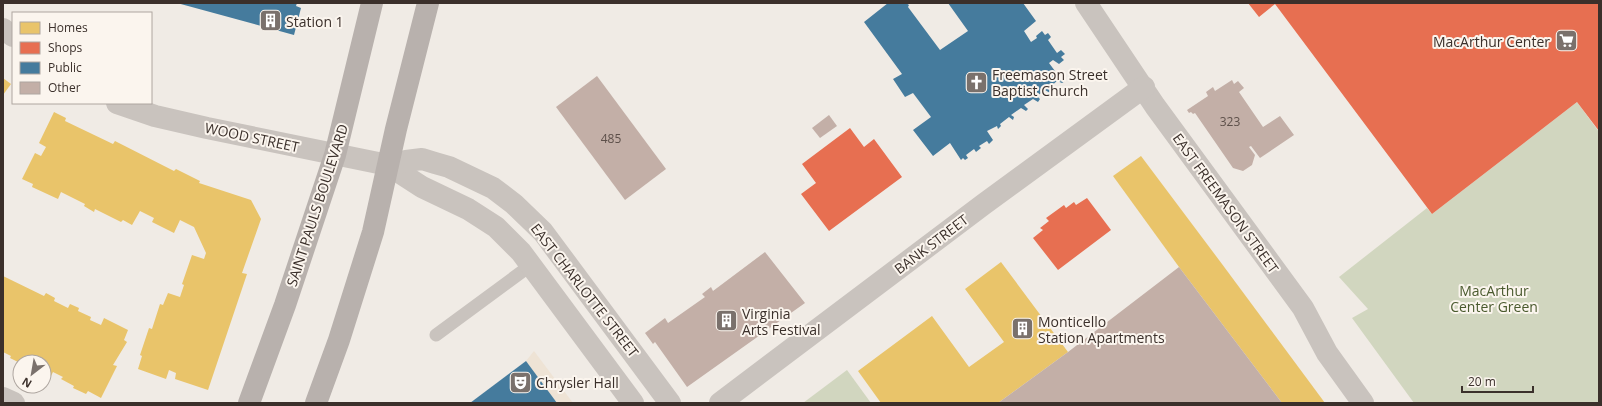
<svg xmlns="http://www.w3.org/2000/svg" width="1602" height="406" font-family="'Open Sans',sans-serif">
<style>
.green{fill:#d1d6bf}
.plaza{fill:#eee3d5}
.homes{fill:#e9c46a}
.shops{fill:#e76f51}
.public{fill:#457b9d}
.building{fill:#c3afa7}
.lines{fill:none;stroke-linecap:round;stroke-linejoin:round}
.service{stroke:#c9c3be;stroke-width:13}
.minor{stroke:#c9c3be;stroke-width:22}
.tertiary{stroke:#c9c3be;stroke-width:22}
.primary{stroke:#b8b1ad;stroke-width:22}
.labels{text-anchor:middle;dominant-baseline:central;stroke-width:4;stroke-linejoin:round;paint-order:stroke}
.number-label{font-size:12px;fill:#5d504a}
.poi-label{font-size:14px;fill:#3b302b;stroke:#fbf5ee;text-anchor:start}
.street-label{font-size:14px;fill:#3b302b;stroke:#fbf5ee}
.park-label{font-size:14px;fill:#4a5a2e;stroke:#fbf5ee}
</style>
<rect width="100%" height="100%" fill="#f0ebe5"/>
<g class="green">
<path d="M 1577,102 L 1599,132 L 1599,403 L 1414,403 L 1352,318 L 1368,309 L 1339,277 L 1427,208 L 1432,214 Z"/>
<path d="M 847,370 L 871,403 L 803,403 Z"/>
</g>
<path class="plaza" d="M 534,351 L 573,403 L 557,403 L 526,361 Z"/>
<g class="homes">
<path d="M 3,78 L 11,84 L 3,95 Z"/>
<path d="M 54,112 L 66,118 L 65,121 L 113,144 L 115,141 L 174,171 L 176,169 L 200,181 L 199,183 L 251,200 L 261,219 L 242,273 L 247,274 L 208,390 L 175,379 L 176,373 L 169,370 L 166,379 L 138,369 L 142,356 L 140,355 L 149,328 L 152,329 L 160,304 L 163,305 L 168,293 L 180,297 L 184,285 L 182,284 L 192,255 L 204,259 L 206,253 L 194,227 L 180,220 L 174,233 L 152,222 L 154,218 L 140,211 L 132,225 L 123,220 L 121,222 L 95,209 L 94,212 L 84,206 L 85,204 L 61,192 L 58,199 L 32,187 L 33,184 L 22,179 L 35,153 L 41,156 L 46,147 L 39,143 Z"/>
<path d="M 1141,156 L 1222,264 L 1325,403 L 1282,403 L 1179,267 L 1113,176 Z"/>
<path d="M 1001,262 L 1068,352 L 998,403 L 881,403 L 858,371 L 932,316 L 969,367 L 1004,342 L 965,289 Z"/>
<path d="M 3,276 L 44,296 L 46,293 L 55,298 L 54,301 L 68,308 L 70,304 L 79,308 L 78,311 L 91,317 L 90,320 L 101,325 L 104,318 L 128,330 L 124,340 L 127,342 L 113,365 L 117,366 L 101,398 L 88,391 L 86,394 L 73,388 L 74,386 L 61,379 L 63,377 L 53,372 L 51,376 L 44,373 L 44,362 L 20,363 L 10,358 L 11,356 L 3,352 Z"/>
</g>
<g class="shops">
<path d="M 1248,3 L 1599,3 L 1599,131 L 1577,102 L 1432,214 L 1275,4 L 1259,17 Z"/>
<path d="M 850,128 L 864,147 L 874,139 L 902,177 L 829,231 L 801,194 L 816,183 L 802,164 Z"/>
<path d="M 1087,198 L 1111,230 L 1058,270 L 1033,238 L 1043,230 L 1040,228 L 1049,221 L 1046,218 L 1064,205 L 1066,208 L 1074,202 L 1076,205 Z"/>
</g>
<g class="public">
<path d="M 177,3 L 297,3 L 296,6 L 301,8 L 294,35 Z"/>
<path d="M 888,3 L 906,3 L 909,5 L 908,7 L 940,50 L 968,31 L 948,3 L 1023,3 L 1036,21 L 1024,31 L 1031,42 L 1037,38 L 1036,36 L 1042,31 L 1045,35 L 1048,33 L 1051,37 L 1048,40 L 1057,53 L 1061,50 L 1065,54 L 1061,57 L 1064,60 L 1059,64 L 1053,60 L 1049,63 L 1058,75 L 1062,73 L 1065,75 L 1061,78 L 1065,81 L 1062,83 L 1057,81 L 1050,87 L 1052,91 L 1050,93 L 1045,90 L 1037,96 L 1040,99 L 1038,102 L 1033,99 L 1024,105 L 1028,109 L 1026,111 L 1021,108 L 1011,115 L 1014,117 L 1013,120 L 1009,117 L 1000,124 L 1001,126 L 998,129 L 997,126 L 987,131 L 993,140 L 989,144 L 987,141 L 979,146 L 981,148 L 976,152 L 974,149 L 966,155 L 968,158 L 965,160 L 963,158 L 961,160 L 950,143 L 933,156 L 913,130 L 931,117 L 913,93 L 905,97 L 893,79 L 902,74 L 864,22 Z"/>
<path d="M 526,361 L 557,403 L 470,403 Z"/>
</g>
<g class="building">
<path d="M 597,76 L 666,169 L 625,200 L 556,107 Z"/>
<path d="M 1232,80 L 1234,84 L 1238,81 L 1244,88 L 1239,92 L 1263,127 L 1280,116 L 1294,135 L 1260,158 L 1251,146 L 1249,147 L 1255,155 L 1252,165 L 1243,171 L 1233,168 L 1195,113 L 1193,114 L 1191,112 L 1189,113 L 1187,110 L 1208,96 L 1206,92 L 1213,87 L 1215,91 Z"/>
<path d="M 829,115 L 837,126 L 820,138 L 812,128 Z"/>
<path d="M 765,252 L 805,303 L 687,387 L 655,342 L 653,344 L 645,333 L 665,318 L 668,323 L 705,297 L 702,294 L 711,287 L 713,291 Z"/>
<path d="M 1179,267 L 1282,403 L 998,403 L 1068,352 Z"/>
</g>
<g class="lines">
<path class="service" d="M 436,335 L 531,265"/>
<g class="minor">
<path d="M 1086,3 L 1155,106 L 1303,308 L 1327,353 L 1363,403"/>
<path d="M 3,398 L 14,403"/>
<path d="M 720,403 L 984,204 L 1144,87"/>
</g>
<g class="tertiary">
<path d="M 3,29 L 13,36"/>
<path d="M 117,103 L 155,116 L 207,128 L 388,165 L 422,187 L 468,209 L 496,227 L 521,252 L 633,403"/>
<path d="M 388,165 L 406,161 L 422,159 L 435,163 L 449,167 L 493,188 L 514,204 L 543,232 L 670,403"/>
</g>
<g class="primary">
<path d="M 249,403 L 285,305 L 335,155 L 372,3"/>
<path d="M 316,403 L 339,340 L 373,232 L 396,129 L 428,3"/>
</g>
</g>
<defs>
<symbol id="building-square" viewBox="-11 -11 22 22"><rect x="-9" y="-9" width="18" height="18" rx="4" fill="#7a716c" stroke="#fbf5ee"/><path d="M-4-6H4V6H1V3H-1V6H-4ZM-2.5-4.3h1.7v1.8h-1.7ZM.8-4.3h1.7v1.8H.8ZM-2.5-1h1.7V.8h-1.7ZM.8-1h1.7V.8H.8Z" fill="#fff"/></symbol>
<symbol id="supermarket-square" viewBox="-11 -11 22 22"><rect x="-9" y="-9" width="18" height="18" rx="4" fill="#7a716c" stroke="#fbf5ee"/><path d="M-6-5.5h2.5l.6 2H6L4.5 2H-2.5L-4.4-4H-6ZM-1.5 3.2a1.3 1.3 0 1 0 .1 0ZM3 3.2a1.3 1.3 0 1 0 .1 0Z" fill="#fff"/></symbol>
<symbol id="church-square" viewBox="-11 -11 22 22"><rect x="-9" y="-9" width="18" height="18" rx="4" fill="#7a716c" stroke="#fbf5ee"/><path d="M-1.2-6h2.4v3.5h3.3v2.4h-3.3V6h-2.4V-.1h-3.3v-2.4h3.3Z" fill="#fff"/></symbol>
<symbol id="theatre-square" viewBox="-11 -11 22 22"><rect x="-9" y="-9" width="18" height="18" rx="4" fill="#7a716c" stroke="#fbf5ee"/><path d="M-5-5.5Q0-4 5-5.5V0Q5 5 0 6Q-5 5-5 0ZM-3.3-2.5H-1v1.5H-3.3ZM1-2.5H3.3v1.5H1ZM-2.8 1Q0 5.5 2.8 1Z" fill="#fff"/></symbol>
</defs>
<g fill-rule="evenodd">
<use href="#building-square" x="258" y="8" width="25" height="25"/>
<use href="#supermarket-square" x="1554" y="28" width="25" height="25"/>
<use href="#church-square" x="964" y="70" width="25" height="25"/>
<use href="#building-square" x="714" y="308" width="25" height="25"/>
<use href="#building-square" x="1010" y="316" width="25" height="25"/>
<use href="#theatre-square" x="508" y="370" width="25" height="25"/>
</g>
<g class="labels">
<g class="number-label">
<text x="1230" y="121">323</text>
<text x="611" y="138">485</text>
</g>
<g class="poi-label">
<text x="286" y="21">Station 1</text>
<text x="1550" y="41" text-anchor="end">MacArthur Center</text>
<text x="992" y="74">Freemason Street<tspan x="992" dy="16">Baptist Church</tspan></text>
<text x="742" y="313">Virginia<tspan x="742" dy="16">Arts Festival</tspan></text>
<text x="1038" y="321">Monticello<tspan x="1038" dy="16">Station Apartments</tspan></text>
<text x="536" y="382">Chrysler Hall</text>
</g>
<g class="street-label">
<text transform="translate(252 137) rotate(12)">WOOD STREET</text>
<text transform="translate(1226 203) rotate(54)">EAST FREEMASON STREET</text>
<text transform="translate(317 205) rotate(-72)">SAINT PAULS BOULEVARD</text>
<text transform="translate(931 244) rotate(-37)">BANK STREET</text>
<text transform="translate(585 290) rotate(52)">EAST CHARLOTTE STREET</text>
</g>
<g class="park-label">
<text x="1494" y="290">MacArthur<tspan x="1494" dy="16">Center Green</tspan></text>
</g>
</g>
<rect width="1602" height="406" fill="none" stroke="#3b302b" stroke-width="8"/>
<rect x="12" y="12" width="140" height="92" fill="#fbf5ee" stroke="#aea6a0"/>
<rect x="20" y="22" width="20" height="12" fill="#e9c46a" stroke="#aea6a0"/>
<text x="48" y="32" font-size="12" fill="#3b302b">Homes</text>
<rect x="20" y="42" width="20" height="12" fill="#e76f51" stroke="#aea6a0"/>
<text x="48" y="52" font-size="12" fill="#3b302b">Shops</text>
<rect x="20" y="62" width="20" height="12" fill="#457b9d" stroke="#aea6a0"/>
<text x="48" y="72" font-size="12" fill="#3b302b">Public</text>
<rect x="20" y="82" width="20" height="12" fill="#c3afa7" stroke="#aea6a0"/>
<text x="48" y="92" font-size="12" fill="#3b302b">Other</text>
<g transform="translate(32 374) rotate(211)"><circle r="19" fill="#fbf5ee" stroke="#aea6a0"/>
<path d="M0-3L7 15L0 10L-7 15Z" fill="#7a716c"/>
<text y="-6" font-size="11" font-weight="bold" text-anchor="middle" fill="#3b302b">N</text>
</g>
<path d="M1462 386v6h71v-6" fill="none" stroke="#3b302b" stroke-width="2"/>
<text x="1468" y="386" font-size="12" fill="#3b302b" stroke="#fbf5ee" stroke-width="3" paint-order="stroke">20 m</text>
</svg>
